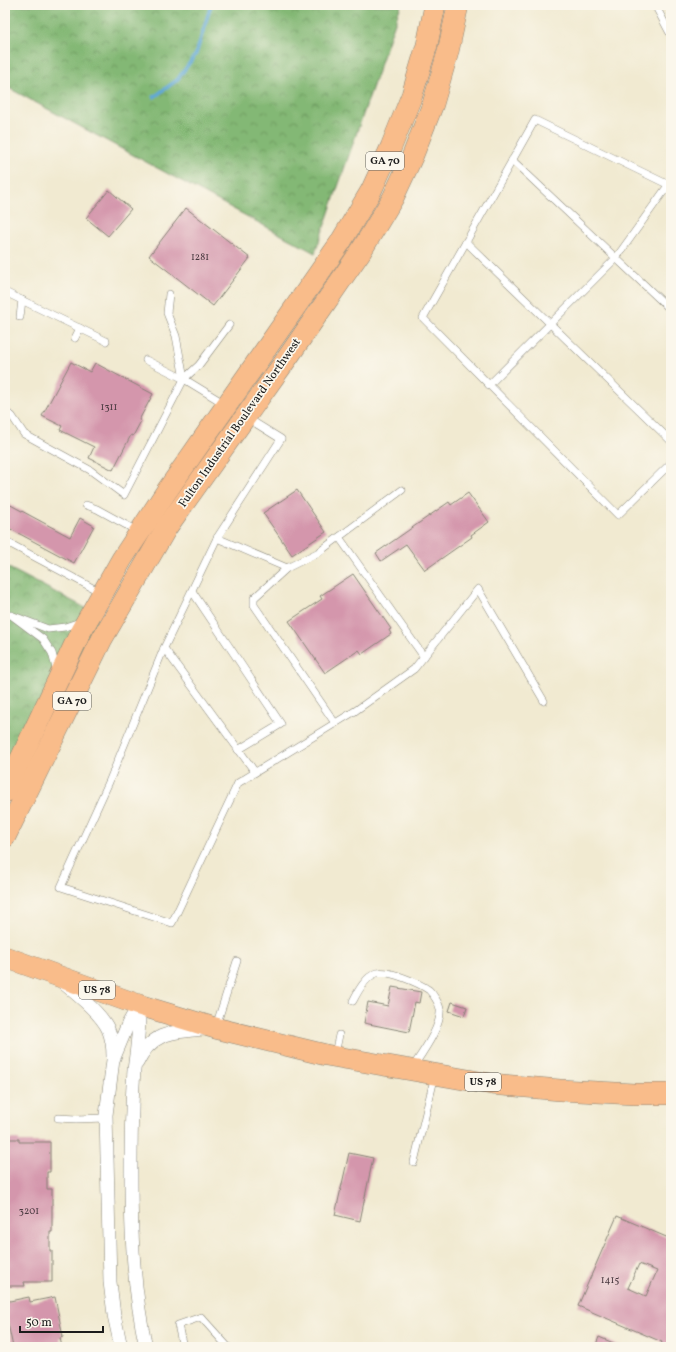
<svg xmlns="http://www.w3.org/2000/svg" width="676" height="1352" font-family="Vollkorn,serif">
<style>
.forest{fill:url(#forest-crowns);stroke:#506a48}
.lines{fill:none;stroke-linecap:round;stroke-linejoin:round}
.stream{stroke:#60a8d7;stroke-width:3.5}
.building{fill:#d496ac;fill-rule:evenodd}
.lane-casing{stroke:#868376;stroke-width:8}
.street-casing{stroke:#868376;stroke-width:14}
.primary-casing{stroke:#868376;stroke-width:22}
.lane{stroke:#fff;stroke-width:7}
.street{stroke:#fff;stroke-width:13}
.primary{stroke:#f9bc8a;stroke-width:21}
.labels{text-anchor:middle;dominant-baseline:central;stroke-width:3.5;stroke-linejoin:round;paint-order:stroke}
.number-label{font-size:10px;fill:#4a3a40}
.shield{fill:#fbf7ec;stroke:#5f5e5a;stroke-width:1}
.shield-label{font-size:11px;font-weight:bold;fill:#1c1c1c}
.street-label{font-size:12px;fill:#1c1c1c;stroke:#fbf7ec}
</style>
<defs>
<pattern id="forest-crowns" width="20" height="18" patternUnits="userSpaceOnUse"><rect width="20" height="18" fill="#83b874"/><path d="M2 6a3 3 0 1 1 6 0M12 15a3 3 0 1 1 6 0" fill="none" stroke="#6a955e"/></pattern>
</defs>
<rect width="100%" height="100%" fill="#fbf7ec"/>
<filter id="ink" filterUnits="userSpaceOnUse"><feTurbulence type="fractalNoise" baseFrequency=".025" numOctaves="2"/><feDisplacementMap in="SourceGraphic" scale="8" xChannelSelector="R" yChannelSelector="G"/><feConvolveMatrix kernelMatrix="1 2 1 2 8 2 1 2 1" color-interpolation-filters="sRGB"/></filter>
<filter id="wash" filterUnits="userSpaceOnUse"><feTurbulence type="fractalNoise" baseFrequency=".012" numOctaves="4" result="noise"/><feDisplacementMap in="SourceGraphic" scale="16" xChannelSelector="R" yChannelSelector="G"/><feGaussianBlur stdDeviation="0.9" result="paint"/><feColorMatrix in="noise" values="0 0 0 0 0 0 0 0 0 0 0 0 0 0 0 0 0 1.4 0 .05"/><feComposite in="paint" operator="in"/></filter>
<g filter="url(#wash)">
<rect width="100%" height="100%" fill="#f1ead1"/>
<g class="forest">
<path d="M 5,5 L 401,5 L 315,253 L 5,86 Z"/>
<path d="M 5,566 L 99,615 L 5,797 Z"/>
</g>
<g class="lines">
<path class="stream" d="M 154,97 L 177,80 L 196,54 L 211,5"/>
</g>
<g id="blocks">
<g class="building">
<path d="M 109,190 L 131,209 L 108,236 L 86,218 Z"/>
<path d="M 186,208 L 250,258 L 213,306 L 149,256 Z"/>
<path d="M 71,362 L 90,372 L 95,363 L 153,394 L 139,420 L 141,421 L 133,436 L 131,435 L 113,470 L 89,458 L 94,447 L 60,430 L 62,426 L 42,416 Z"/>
<path d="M 297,490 L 326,532 L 292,555 L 263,513 Z"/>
<path d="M 468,493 L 489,522 L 471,535 L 472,537 L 425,570 L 406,544 L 381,561 L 376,553 L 449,502 L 451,505 Z"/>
<path d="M 5,502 L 70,537 L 80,518 L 94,526 L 74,563 L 5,526 Z"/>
<path d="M 353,574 L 391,629 L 389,630 L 391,634 L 362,654 L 359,650 L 325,673 L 289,621 L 322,599 L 320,596 Z"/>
<path d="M 392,987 L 421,992 L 419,1003 L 415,1002 L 409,1032 L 364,1023 L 368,1002 L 388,1006 Z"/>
<path d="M 452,1002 L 467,1007 L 464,1016 L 449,1011 Z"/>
<path d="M 5,1139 L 19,1139 L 19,1142 L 50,1142 L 50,1172 L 47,1172 L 47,1189 L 52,1189 L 52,1232 L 50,1232 L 50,1251 L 52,1251 L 52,1282 L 24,1282 L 25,1286 L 5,1286 Z"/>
<path d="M 349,1153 L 373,1158 L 360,1221 L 335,1215 Z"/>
<path d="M 617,1216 L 671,1239 L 671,1347 L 660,1347 L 662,1342 L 578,1306 ZM 639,1264 L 657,1271 L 646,1296 L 628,1288 Z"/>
<path d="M 29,1297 L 30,1302 L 55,1297 L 63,1337 L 60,1338 L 62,1347 L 13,1347 L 5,1310 L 5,1302 Z"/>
<path d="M 599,1337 L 623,1347 L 595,1347 Z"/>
</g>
</g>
</g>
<g filter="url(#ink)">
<use href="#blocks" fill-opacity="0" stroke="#868376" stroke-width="1"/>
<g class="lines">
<defs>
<g id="lane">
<path d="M 655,5 L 671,35"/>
<path d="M 512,160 L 671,310"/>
<path d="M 671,186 L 535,120 L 423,318 L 618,515 L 671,463"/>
<path d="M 466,242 L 671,441"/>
<path d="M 5,292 L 106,341"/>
<path d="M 20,317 L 22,300"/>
<path d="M 75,338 L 80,328"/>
<path d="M 146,360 L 184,379"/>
<path d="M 489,385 L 616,258 L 669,184 L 671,180"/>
<path d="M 225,404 L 184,379 L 199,365 L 229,325"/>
<path d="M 5,412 L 12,416 L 24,434 L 90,470 L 124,495 L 184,379 L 176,336 L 167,313 L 169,294"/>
<path d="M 247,418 L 281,439 L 217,538 L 164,648 L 109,782 L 61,887 L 172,923 L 238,783 L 355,711 L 414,669 L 478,589 L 544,701"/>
<path d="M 86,505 L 97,509 L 137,531"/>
<path d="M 339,537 L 424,657"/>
<path d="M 217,538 L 287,568 L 319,552 L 402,490"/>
<path d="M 5,541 L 102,593"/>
<path d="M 287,568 L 254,598 L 254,605 L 335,723"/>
<path d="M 192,591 L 281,724 L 238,750"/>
<path d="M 164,648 L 255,772"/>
<path d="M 57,672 L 52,653 L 43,639 L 11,615 L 48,629 L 65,627 L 80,622"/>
<path d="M 353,1001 C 358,991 366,976 377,973 C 389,970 419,983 429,990 C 433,994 439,1003 440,1009 C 442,1026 422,1053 413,1067"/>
<path d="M 216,1026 L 237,961"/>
<path d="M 335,1054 L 339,1035"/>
<path d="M 58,1118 L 76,1119 L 106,1118"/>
<path d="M 414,1162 L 435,1075"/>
<path d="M 183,1347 L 178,1325 L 201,1317 L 228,1347"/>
</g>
<g id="street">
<path d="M 61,981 C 75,993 101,1013 108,1029 C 112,1038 113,1047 113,1057"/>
<path d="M 139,1006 C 140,1029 137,1048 134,1070 C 133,1084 132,1098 132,1112 C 131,1132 131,1152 131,1173 C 131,1232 133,1289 146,1347"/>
<path d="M 137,1063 C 152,1031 173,1032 204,1029"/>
<path d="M 121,1347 L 114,1315 L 110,1282 L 106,1115 L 113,1060 L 128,1024 L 139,1005"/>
</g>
<g id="primary">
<path d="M 5,792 L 81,631 L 122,559 L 166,492 L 340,243 L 371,191 L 391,147 L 412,95 L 427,45 L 435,5"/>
<path d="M 5,837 L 102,639 L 167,527 L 288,357 L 361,251 L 393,198 L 413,155 L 433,104 L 448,52 L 458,5"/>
<path d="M 5,957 L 139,1005 L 215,1028 L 326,1055 L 491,1084 L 560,1090 L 634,1094 L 671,1094"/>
</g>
</defs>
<use href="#lane" class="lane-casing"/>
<use href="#street" class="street-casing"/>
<use href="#primary" class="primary-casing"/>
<use href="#lane" class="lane"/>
<use href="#street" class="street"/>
<use href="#primary" class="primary"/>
</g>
</g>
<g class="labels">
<g class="number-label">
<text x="200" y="257">1281</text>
<text x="109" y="407">1311</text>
<text x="29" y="1211">3201</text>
<text x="610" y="1280">1415</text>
</g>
<g class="shield">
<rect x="366" y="152" width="38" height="18" rx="3"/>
<rect x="53" y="692" width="38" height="18" rx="3"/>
<rect x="79" y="981" width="36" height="18" rx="3"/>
<rect x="465" y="1073" width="36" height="18" rx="3"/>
</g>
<g class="shield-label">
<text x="385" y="161">GA 70</text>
<text x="72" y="701">GA 70</text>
<text x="97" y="990">US 78</text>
<text x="483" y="1082">US 78</text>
</g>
<g class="street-label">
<text transform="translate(240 423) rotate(-55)">Fulton Industrial Boulevard Northwest</text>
</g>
</g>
<rect width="676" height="1352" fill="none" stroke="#fbf7ec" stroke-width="20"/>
<path d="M20 1326v6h83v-6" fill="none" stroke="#1c1c1c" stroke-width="2"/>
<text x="26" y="1326" font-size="12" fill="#1c1c1c" stroke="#fbf7ec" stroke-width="3" paint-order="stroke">50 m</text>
</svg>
